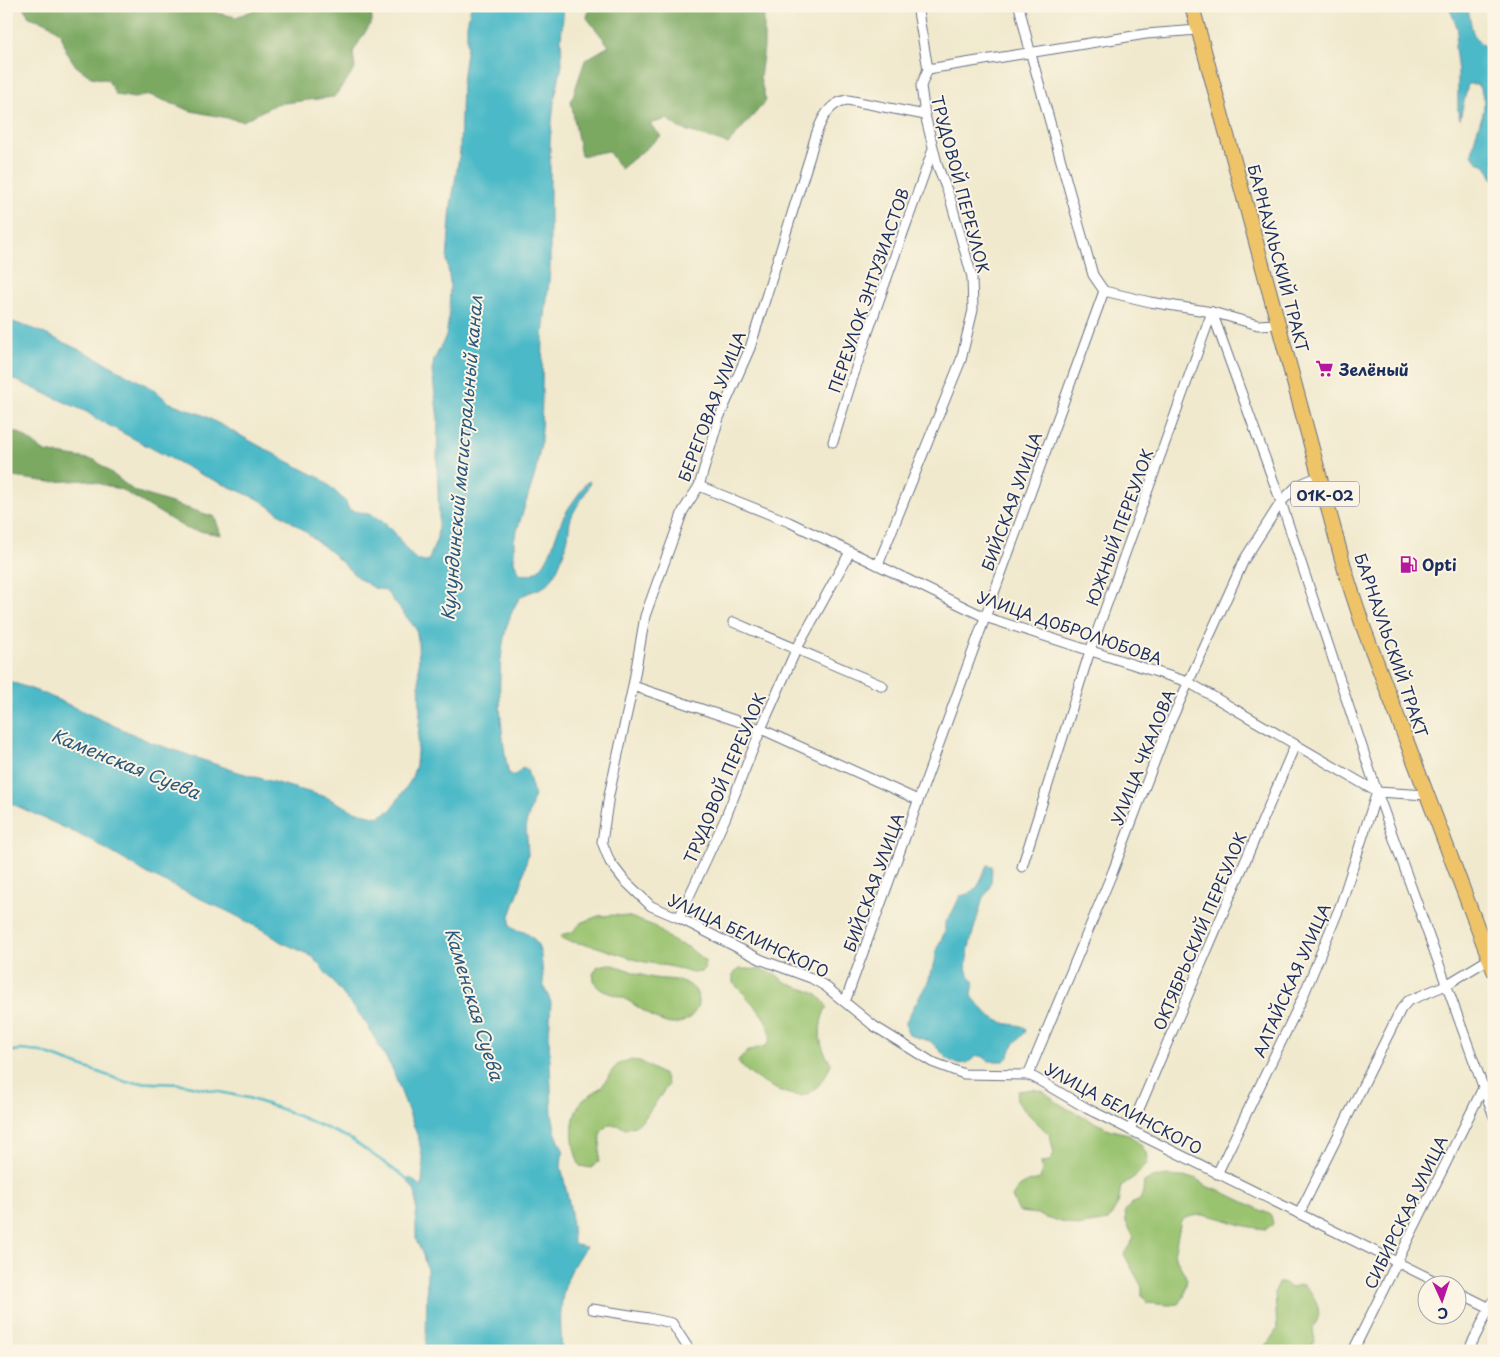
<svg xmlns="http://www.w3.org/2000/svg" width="1500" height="1357" font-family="'Playpen Sans',sans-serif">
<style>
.green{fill:#9ac36f;stroke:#5a7966}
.forest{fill:#7ba962;stroke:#4b6c60}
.water{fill:#4cb9c7;stroke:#347492}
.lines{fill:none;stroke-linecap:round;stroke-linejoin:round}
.stream{stroke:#4cb9c7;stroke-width:2.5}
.minor-casing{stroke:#667085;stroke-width:11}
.primary-casing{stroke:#667085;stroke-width:16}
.minor{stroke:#fff;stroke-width:9}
.primary{stroke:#efc469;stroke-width:14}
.labels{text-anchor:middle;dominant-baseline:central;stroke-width:4;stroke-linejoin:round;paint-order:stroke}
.shield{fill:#fcf5e5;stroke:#5e6a86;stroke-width:1}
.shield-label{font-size:15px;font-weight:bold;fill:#1b2f5e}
.street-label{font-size:16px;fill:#1b2f5e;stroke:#fcf5e5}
.poi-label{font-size:16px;font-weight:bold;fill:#1b2f5e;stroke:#fcf5e5;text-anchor:start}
.water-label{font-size:18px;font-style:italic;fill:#2a587e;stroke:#fcf5e5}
</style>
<rect width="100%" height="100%" fill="#fcf5e5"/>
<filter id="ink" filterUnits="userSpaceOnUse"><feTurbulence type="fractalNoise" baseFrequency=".02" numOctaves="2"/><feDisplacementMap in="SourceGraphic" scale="10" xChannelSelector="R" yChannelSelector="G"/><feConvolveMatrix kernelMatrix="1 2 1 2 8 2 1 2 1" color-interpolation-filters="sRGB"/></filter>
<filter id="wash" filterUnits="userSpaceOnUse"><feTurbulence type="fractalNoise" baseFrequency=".0096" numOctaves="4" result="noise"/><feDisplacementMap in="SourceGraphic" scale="20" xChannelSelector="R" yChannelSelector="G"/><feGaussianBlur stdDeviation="1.12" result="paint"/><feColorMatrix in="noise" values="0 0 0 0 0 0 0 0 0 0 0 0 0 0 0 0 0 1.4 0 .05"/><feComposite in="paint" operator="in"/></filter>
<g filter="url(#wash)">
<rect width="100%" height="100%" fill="#f0e9cd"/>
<g class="green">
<path d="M 616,915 L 630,917 L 654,926 L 674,942 L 688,947 L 705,961 L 704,970 L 701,972 L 692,973 L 673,967 L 640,961 L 594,946 L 568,941 L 560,937 L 563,934 L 571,933 L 581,923 L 598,916 Z"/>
<path d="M 609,964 C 623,967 635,974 649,977 C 664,981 684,976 695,990 C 705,1005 690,1024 673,1024 C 657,1024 638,1005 623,998 C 615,994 602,993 596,985 C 594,982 594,978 593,974 L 598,966 Z"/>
<path d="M 740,969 C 753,969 763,969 775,975 C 781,978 786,983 792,985 C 809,992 816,989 827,1007 C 820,1017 818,1037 823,1049 C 825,1054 828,1059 831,1063 C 827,1075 818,1090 805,1095 C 789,1100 746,1076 738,1061 C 745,1050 754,1049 766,1046 C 768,1043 770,1041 770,1038 C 774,1022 744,994 733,983 L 733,974 Z"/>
<path d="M 630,1060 L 640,1061 L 665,1076 L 668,1085 L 644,1119 L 635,1126 L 625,1129 L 619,1125 L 608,1125 L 601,1132 L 599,1161 L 591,1168 L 580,1166 C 571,1147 568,1115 584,1099 C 590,1094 598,1091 603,1085 C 613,1071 612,1064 630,1060 Z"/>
<path d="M 1034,1089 L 1044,1092 L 1058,1103 L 1079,1115 L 1111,1130 L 1128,1134 L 1141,1145 L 1146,1153 L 1148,1162 L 1137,1175 L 1121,1186 L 1118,1204 L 1108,1221 L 1077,1226 L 1046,1218 L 1037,1214 L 1019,1212 L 1012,1197 C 1019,1184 1026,1182 1040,1179 L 1042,1171 L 1041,1162 L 1050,1161 L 1054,1154 L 1050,1135 L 1022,1108 L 1016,1099 L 1018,1091 Z"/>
<path d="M 1168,1176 L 1195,1178 L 1208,1187 L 1223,1192 L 1271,1215 L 1273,1224 L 1266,1229 C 1259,1228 1253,1228 1246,1226 C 1223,1221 1206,1208 1181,1220 L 1174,1254 L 1187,1279 L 1184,1297 L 1178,1304 L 1169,1305 L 1148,1303 L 1142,1295 L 1142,1287 L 1124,1254 L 1134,1238 L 1126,1222 L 1125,1211 L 1131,1204 L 1140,1200 L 1143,1192 L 1144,1182 L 1151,1178 Z"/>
<path d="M 1278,1283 L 1282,1283 L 1291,1288 L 1299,1285 L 1304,1285 C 1316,1298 1325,1312 1313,1328 L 1315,1341 L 1309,1348 L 1298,1351 L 1263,1351 L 1277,1329 L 1275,1292 Z"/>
</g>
<g class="forest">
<path d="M 23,6 L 211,6 L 217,13 L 236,17 L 265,6 L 371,6 L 372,21 L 353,52 L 355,69 L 334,97 L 276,104 L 243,121 L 191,111 L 150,95 L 134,98 L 116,95 L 108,80 L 91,77 L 76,66 L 66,51 L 61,34 L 48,23 L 29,17 Z"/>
<path d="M 589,6 L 764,6 L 764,47 L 760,78 L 766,101 L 728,144 L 679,128 L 667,119 L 650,124 L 661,136 L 621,169 L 608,151 L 581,156 L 571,102 L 585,60 L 609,46 L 587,18 Z"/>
<path d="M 6,431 L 18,432 L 45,452 L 95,460 L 134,491 L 215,517 L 221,535 L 187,529 L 122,490 L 87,480 L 50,482 L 13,477 L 6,477 Z"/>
</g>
<g class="water">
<path d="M 471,6 L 564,6 L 561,38 L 562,65 L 554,102 L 550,141 L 550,271 L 543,335 L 541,444 L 535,474 L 514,540 L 514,562 L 520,574 C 549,581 554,534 564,516 C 570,504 579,495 586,483 L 590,481 C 586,496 576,505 571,518 C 569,524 569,531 568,537 C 565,551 559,568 551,580 C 543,593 524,589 517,602 C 492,643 499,725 508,771 L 510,775 L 515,775 L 522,768 L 527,770 L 534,794 L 532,804 L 526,824 L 528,854 L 521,885 L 510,916 L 510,926 L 514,929 L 524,932 L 532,937 L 538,945 L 541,955 L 544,987 L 551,1002 L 549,1037 L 552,1114 L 556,1134 L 564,1152 L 562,1156 L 561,1166 L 571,1212 L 573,1242 L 576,1245 L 586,1247 C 581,1252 579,1257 575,1263 C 558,1294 560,1317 562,1351 L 426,1351 L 427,1270 L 423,1255 L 416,1240 L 416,1195 L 414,1190 L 408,1182 L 410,1178 L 422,1187 L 423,1161 L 419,1140 L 393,1070 L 366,1023 L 313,957 L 299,950 L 281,942 L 263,930 L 231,913 L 150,875 L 87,838 L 6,801 L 6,680 L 45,694 L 150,742 L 238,772 L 326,797 L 354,811 L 378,817 L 391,810 L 411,780 L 416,765 L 420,713 L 418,639 L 416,629 L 385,590 L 374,588 L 358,578 L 332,553 L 302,529 L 260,500 L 200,474 L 95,418 L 87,412 L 6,376 L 6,320 L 34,329 L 93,356 L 155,390 L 168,402 L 203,415 L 285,460 L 322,479 L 346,502 L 349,510 C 360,512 369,513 379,519 C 384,523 390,527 394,532 C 403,543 411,563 428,562 L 437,538 L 439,516 L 437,463 L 438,419 L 432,371 L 434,360 L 446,336 L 449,315 L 450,283 L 447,261 L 451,206 L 460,151 L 462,81 L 467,45 L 467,25 Z"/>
<path d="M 1449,6 L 1466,6 C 1471,15 1470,26 1474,35 C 1478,45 1490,47 1494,56 L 1494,180 L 1486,165 L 1477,162 L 1472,154 C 1473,148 1474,141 1476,134 C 1482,115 1490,103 1477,84 L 1468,84 L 1460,119 L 1458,110 L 1458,73 L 1455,46 L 1458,30 Z"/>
<path d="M 987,865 L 992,866 C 991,876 993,890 983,897 C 980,912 961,962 968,974 C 969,976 972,978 974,980 L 972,996 C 979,1006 992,1020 1004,1023 C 1011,1025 1017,1024 1024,1027 L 1026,1031 C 1022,1037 1015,1042 1012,1047 C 1009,1054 1010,1056 1004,1061 L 989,1061 L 982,1056 L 977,1056 L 967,1063 L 958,1064 L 949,1060 L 930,1041 L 909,1035 L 907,1031 L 906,1022 L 914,1006 L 928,982 L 935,962 L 937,948 L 945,932 L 945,923 L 953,911 L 960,896 C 980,892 979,882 987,865 Z"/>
</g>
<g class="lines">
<path class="stream" d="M 6,1052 L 21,1050 L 41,1052 L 126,1082 L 182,1084 L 248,1098 L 284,1110 L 349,1138 L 409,1180"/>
</g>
</g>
<g filter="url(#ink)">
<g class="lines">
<defs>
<g id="minor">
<path d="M 928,69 L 1146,34 L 1198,30"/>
<path d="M 925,115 L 848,100 C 823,102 815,136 810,156 L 750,348 L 719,418 L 699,486 L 683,511 L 645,616 L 633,686 L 609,795 L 602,842 L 610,862 L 624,880 L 651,906 L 679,918 L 762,960 L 811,978 L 825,986 L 874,1026 L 932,1062 L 964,1074 L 1028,1075 L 1035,1078 L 1088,1109 L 1441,1284"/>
<path d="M 1104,291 L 1150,302 L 1212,312 L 1258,325 L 1278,324"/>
<path d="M 1212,312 L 1281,502 L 1377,792 L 1494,1117"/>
<path d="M 833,442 C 862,342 899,246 933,149"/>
<path d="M 699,486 L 789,522 L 985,617 L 1188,682 L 1377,792 L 1427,795"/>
<path d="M 878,565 L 961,360 L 973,310 L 972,277 L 950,198 L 938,167 L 925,115 L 921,86 L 928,69 L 917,6"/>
<path d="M 733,622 L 883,686"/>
<path d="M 633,686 L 761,729 L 918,800"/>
<path d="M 1022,867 L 1090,651 L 1212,312"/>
<path d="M 679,918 L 725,819 L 761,729 L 796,650 L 850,552"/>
<path d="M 845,1002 L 1104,291 L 1093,275 L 1030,51 L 1019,6"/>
<path d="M 1028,1075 L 1113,871 L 1165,734 L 1244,560 L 1281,502 L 1298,485 L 1320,476"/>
<path d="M 1130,1130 L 1295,745"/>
<path d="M 1217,1174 L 1302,999 L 1341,904 L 1377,792"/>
<path d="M 1299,1214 L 1401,1009 L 1408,1001 L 1446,985 L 1489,959"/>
<path d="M 1458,1292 L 1494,1310"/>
<path d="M 592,1309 L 649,1318 L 672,1323 L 690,1351"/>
<path d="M 1353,1351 L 1484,1086"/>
<path d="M 1468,1351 L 1494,1299"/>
</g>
<path id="primary" d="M 1192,6 L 1346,574 L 1364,629 L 1494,971"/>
</defs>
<use href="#minor" class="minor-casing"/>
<use href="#primary" class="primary-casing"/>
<use href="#minor" class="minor"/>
<use href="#primary" class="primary"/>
</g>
</g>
<defs>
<symbol id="supermarket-bare" viewBox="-9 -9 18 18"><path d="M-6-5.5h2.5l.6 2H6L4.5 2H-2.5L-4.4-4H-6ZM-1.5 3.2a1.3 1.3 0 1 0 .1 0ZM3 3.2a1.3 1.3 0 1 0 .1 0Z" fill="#b5179e" stroke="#fcf5e5" stroke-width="2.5" paint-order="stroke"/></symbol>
<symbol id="fuel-bare" viewBox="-9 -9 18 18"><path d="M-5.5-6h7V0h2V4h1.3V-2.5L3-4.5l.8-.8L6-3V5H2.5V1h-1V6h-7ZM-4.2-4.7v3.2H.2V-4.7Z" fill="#b5179e" stroke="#fcf5e5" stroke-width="2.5" paint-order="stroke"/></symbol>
</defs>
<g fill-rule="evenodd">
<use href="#supermarket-bare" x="1312" y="356" width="25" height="25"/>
<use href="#fuel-bare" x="1396" y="552" width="25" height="25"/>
</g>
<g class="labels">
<rect class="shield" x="1291" y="481.5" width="68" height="25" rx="4"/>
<g class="shield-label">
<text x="1325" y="494">01К-02</text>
</g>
<g class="street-label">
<text transform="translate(961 184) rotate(75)">ТРУДОВОЙ ПЕРЕУЛОК</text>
<text transform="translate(1279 258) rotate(75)">БАРНАУЛЬСКИЙ ТРАКТ</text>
<text transform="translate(868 290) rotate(-71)">ПЕРЕУЛОК ЭНТУЗИАСТОВ</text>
<text transform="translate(711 406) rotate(-69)">БЕРЕГОВАЯ УЛИЦА</text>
<text transform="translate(1011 501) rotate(-70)">БИЙСКАЯ УЛИЦА</text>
<text transform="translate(1119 527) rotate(-70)">ЮЖНЫЙ ПЕРЕУЛОК</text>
<text transform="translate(1070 627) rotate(19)">УЛИЦА ДОБРОЛЮБОВА</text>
<text transform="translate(1392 645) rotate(71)">БАРНАУЛЬСКИЙ ТРАКТ</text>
<text transform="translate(1142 757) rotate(-68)">УЛИЦА ЧКАЛОВА</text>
<text transform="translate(724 778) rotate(-67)">ТРУДОВОЙ ПЕРЕУЛОК</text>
<text transform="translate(873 882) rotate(-70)">БИЙСКАЯ УЛИЦА</text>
<text transform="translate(1199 931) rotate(-67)">ОКТЯБРЬСКИЙ ПЕРЕУЛОК</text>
<text transform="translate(749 935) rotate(25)">УЛИЦА БЕЛИНСКОГО</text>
<text transform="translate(1291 980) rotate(-66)">АЛТАЙСКАЯ УЛИЦА</text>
<text transform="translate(1124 1108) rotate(28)">УЛИЦА БЕЛИНСКОГО</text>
<text transform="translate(1405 1212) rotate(-64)">СИБИРСКАЯ УЛИЦА</text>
</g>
<g class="poi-label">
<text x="1339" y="369">Зелёный</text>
<text x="1422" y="564">Opti</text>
</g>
<g class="water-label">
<text transform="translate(461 458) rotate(-85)">Кулундинский магистральный канал</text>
<text transform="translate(126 763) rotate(22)">Каменская Суева</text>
<text transform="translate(475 1004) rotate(73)">Каменская Суева</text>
</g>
</g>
<rect width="1500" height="1357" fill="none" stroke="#fcf5e5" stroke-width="25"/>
<g transform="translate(1442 1300) rotate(177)"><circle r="24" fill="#fcf5e5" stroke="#a2a6af"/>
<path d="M0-4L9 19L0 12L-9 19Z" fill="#b5179e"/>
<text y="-8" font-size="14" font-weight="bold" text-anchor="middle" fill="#1b2f5e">С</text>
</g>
</svg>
